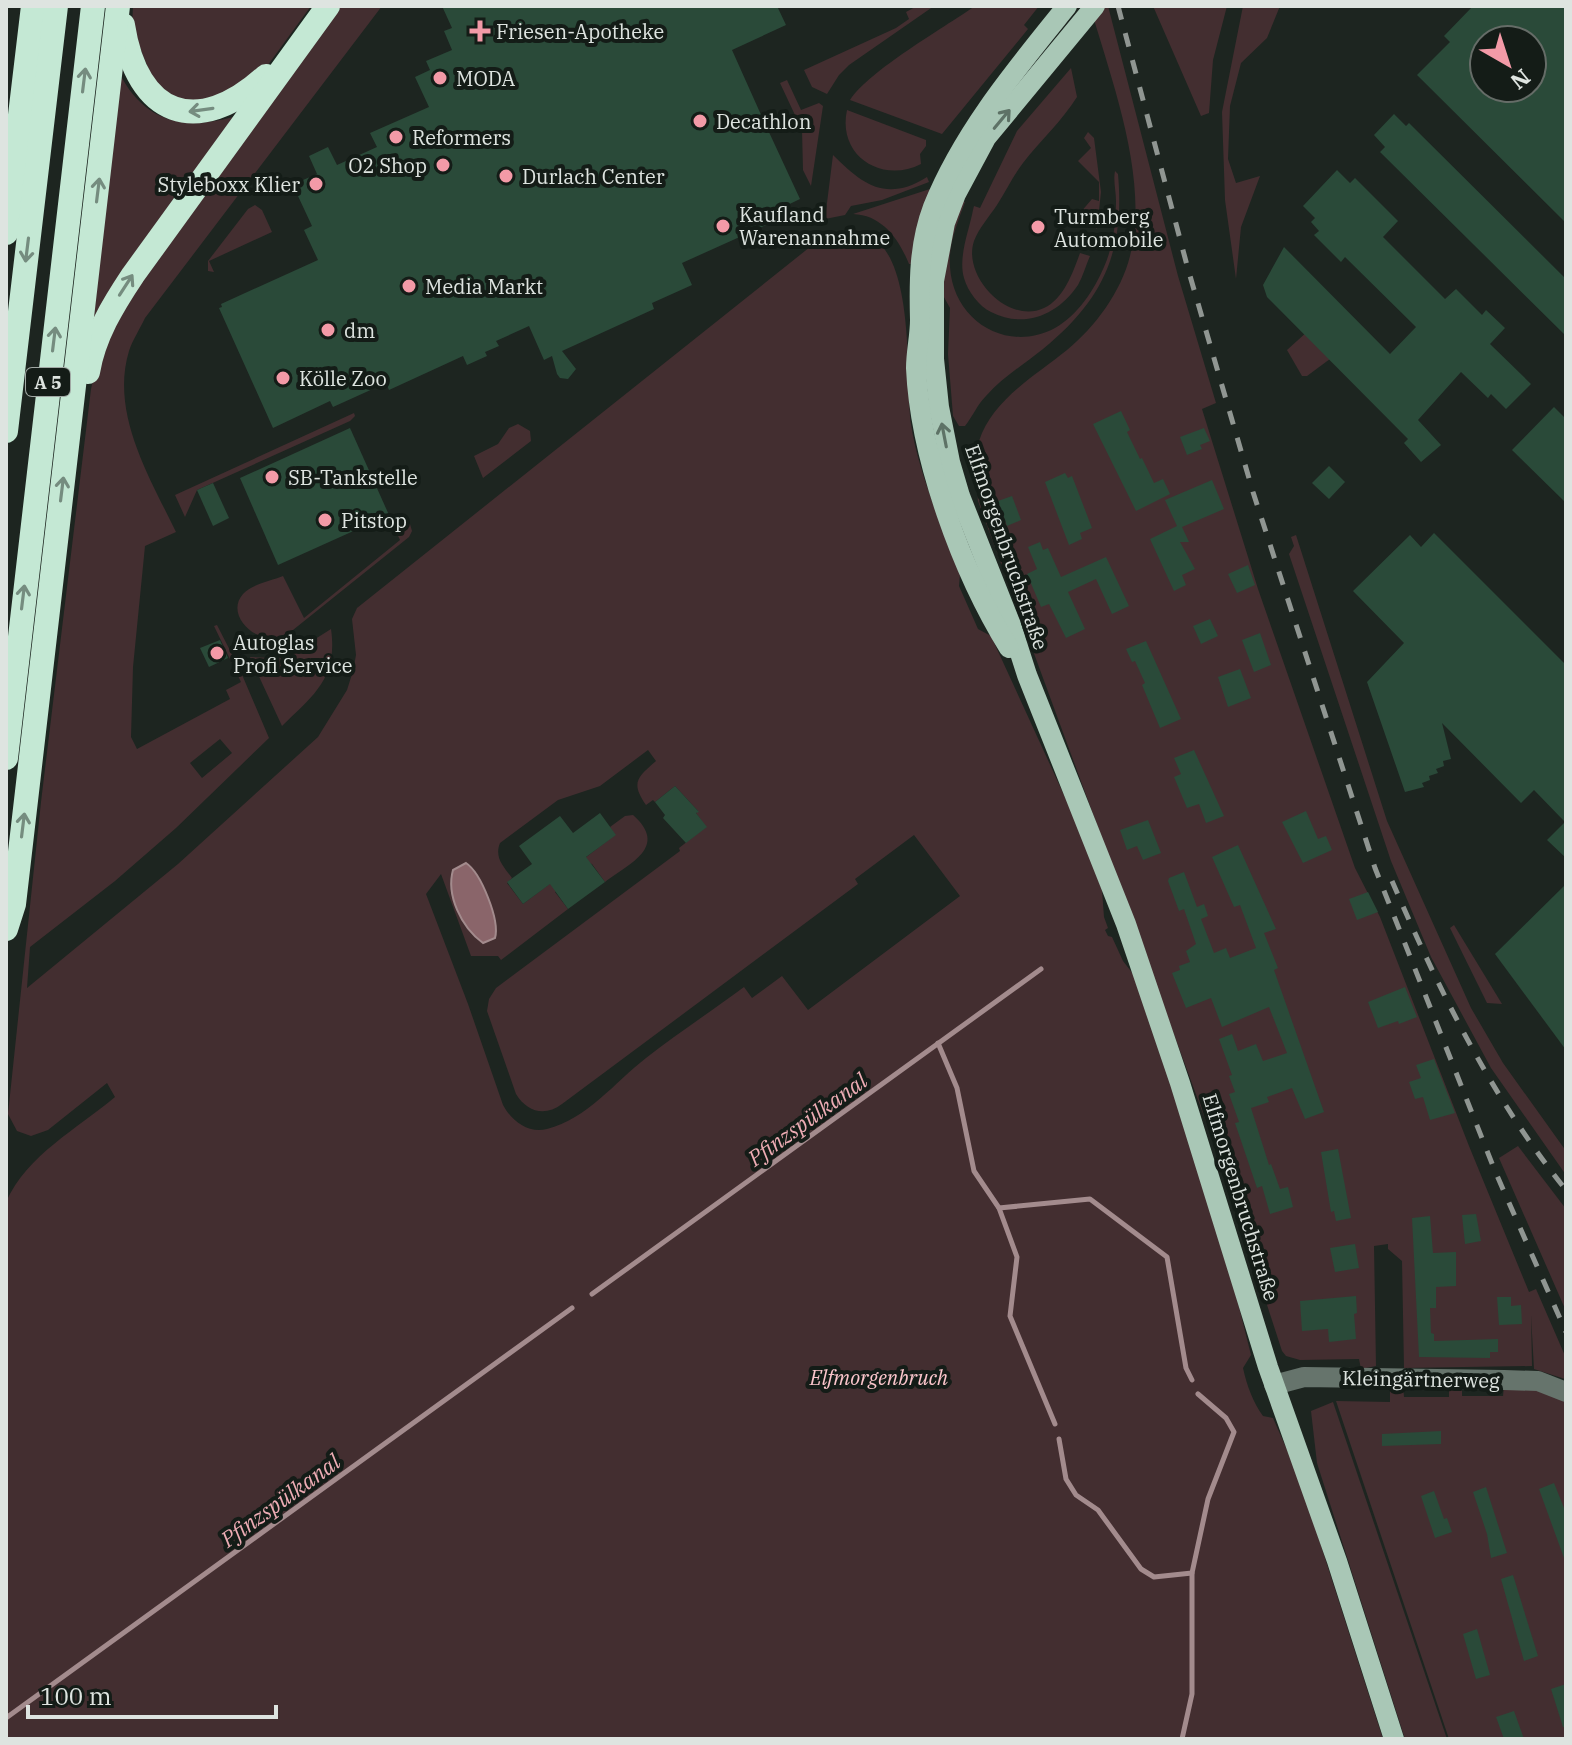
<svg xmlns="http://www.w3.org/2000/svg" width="1572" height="1745" font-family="'IBM Plex Serif',serif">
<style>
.green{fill:#432e30;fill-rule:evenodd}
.water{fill:#8a656a;stroke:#a38b8d;stroke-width:2}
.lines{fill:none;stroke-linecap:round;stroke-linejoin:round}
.stream{stroke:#a38b8d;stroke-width:5}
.building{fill:#2a4a39;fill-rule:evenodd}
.minor{stroke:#66746c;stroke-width:20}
.major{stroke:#a9c7b6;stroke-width:20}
.highway{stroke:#c4e8d4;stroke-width:24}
.rail{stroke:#909692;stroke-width:5;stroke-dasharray:14 14;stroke-linecap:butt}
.oneway{stroke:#758c7f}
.oneway2{stroke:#5e7266}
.poi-dot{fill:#f39aa7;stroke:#141c17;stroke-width:3}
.labels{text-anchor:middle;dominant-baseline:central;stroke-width:8;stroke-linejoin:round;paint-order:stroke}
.shield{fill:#141c17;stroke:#a1a8a4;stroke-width:2}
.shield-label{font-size:18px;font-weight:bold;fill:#dee4e0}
.poi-label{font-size:20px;fill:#dee4e0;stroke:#141c17;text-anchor:start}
.street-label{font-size:20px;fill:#dee4e0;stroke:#141c17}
.park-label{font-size:20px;font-style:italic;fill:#fcc6cc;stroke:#141c17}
.water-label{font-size:22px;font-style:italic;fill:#edacb4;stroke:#141c17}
</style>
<rect width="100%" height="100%" fill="#1d2520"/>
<g class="green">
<path d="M 133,6 L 311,6 L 265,69 L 242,86 L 193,104 L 156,88 L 132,28 Z"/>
<path d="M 336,6 L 382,6 L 145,318 C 140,329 133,339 129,351 C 110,413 150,478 176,532 L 145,546 L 133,667 L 131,737 L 137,749 L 230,699 L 226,690 L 241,682 L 214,626 L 217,625 L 240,670 L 269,738 L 176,828 L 115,881 L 30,947 L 27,988 L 178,864 L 318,737 L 347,690 L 353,671 L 356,655 L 352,619 L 357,608 L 815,243 C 923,185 904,368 911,424 C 918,473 943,527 960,574 L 959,586 L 978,629 L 991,636 L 1075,819 L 1102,890 L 1104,917 L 1108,928 L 1105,930 L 1108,936 L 1112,937 L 1123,961 L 1137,979 L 1223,1243 L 1251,1355 L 1243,1368 C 1247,1386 1253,1402 1263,1416 L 1273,1418 L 1299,1477 L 1383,1739 L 6,1739 L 6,1202 C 27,1155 77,1129 115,1097 L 107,1083 L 48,1130 L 31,1136 L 17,1131 L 8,1114 L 41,802 L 91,389 L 96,367 L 116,316 ZM 220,739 L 232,753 L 202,778 L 190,763 ZM 648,750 L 656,761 C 638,777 630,782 646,805 L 653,800 L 655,802 L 675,786 L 698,811 L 696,813 L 706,827 L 679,848 L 680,851 L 496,988 L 489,999 L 487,1011 L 516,1094 C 527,1112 545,1117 562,1104 L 858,884 L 855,879 L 914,835 L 960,896 L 808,1010 L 782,976 L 752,998 L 744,987 C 710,1012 677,1034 646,1058 C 615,1082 587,1119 547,1129 C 528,1134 511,1120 503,1105 L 468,1004 L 426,894 L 441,874 L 471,956 L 498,956 L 501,960 L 568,909 L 555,892 L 562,886 L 556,879 L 523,904 L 507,883 L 512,878 C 504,867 494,858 500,843 L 558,800 L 600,786 Z"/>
<path d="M 917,6 L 934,6 L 849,65 L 839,75 L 827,94 L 812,87 L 804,70 L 896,28 L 909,19 L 906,12 Z"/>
<path d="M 975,6 L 1039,6 L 1024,25 L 1028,29 L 942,134 L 850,100 C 870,70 942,29 975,6 Z"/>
<path d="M 1090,6 L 1108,6 L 1178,276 L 1216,403 L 1202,409 L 1258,589 L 1355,868 L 1380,917 L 1469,1146 L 1529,1292 L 1536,1289 L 1566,1358 L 1565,1379 L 1534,1369 L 1531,1315 L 1532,1366 L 1404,1368 L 1402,1261 L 1388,1249 L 1388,1244 L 1374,1246 L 1376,1366 L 1361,1369 L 1359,1359 L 1300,1360 L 1286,1356 L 1282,1351 L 1219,1157 L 978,501 C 976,481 973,460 979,441 C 993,399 1035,376 1067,350 C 1095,327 1121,292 1130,256 C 1150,180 1111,79 1090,6 Z"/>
<path d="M 1153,6 L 1227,6 L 1213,60 L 1209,113 L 1201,116 Z"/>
<path d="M 1243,6 L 1280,6 L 1267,38 L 1241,63 L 1230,106 L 1228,159 L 1236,183 L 1260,176 L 1241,227 L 1236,279 L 1225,200 L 1222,112 Z"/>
<path d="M 1071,68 L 1077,97 C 1062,121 1040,141 1023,163 C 1013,176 1006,191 997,205 C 989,217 979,228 974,241 C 962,276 1008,325 1044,308 C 1064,299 1073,272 1080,253 L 1090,256 C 1086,265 1083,276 1078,285 C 1058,315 1024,329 991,312 C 979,306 968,292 964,278 C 958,257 969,231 973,210 L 974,206 L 980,208 L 1017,131 Z"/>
<path d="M 122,78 C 147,123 186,130 233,117 L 93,325 L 119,79 Z"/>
<path d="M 787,80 L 801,110 L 819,103 L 823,106 L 811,186 L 803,170 L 802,130 L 780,83 Z"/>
<path d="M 847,110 L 926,140 L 926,146 L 920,154 L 921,164 C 882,184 837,156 847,110 Z"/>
<path d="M 1088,132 L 1094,138 L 1101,192 L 1097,229 L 1080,213 L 1092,199 L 1099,201 L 1099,182 L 1078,161 L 1091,148 L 1084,138 Z"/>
<path d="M 833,155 C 862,184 886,203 927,177 L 929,182 L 882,200 L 851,206 L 845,215 L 825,219 Z"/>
<path d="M 1115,171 L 1118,174 C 1125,252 1103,300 1043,349 C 1023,365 1003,377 986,396 C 977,405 973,416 965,426 L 959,426 L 953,416 L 948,354 L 950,308 L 940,290 L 959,199 L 965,202 C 958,222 948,244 950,267 C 953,320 1006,354 1055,328 C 1078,315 1094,290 1104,267 C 1113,247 1116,223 1116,201 C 1116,191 1113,180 1115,171 Z"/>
<path d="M 933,188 L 912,264 L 909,264 C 899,239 882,215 853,214 Z"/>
<path d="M 255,205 L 262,210 L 272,232 L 209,261 L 214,272 L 208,271 L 208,261 L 248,209 Z"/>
<path d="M 1308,331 L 1334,356 L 1307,376 L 1302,376 L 1287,350 Z"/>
<path d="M 354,413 L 355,416 L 350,421 L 197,490 L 185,517 L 175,495 Z"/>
<path d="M 518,424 L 530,431 L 531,441 L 483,478 L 474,456 L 498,444 L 509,428 Z"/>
<path d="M 401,519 L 410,524 L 412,531 L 409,537 L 288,634 C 280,636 272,639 264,637 C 246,633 228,611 243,594 C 252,584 271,581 283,576 L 304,618 L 400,540 L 392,523 Z"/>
<path d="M 1296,535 L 1387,821 L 1471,1008 L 1503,1063 L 1566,1151 L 1566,1175 L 1491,1068 L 1431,957 L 1391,861 L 1289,554 L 1294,546 L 1291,537 Z"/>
<path d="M 331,629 C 338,678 314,695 282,726 L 250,657 L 274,658 L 290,655 Z"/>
<path d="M 633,815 C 669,847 630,863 605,882 L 592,864 L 581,861 L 615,835 L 610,827 L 625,816 Z"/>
<path d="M 1454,925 L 1502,1004 L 1487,1003 L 1450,928 Z"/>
<path d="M 1518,1146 L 1566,1209 L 1566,1311 L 1499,1158 Z"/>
<path d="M 1449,1384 L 1462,1384 L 1462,1396 L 1503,1396 L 1504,1386 L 1536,1388 L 1566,1398 L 1566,1739 L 1449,1739 L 1336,1401 L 1390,1402 L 1390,1385 L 1403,1385 L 1404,1397 L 1449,1397 Z"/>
<path d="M 1333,1402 L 1447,1739 L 1405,1739 L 1317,1463 L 1311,1411 Z"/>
</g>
<path class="water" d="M 466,863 C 481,873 500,920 495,938 L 483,943 C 461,927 446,895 453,870 Z"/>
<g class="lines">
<g class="stream">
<path d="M 938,1043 L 957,1088 L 974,1171 L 999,1208 L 1017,1257 L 1010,1316 L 1055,1424"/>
<path d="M 999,1208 L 1090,1199 L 1167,1257 L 1186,1368 L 1192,1380"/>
<path d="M 592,1294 L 1041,969"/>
<path d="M 1059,1439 L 1066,1479 L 1076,1495 L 1098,1510 L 1141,1569 L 1154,1577 L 1192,1573"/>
<path d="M 6,1718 L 572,1308"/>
<path d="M 1182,1739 L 1192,1694 L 1192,1573 L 1208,1499 L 1234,1432 L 1226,1418 L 1198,1394"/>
</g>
</g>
<g class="building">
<path d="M 442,6 L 777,6 L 786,25 L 732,50 L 762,117 L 769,114 L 775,127 L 768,130 L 800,199 L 773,212 L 777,220 L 682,263 L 692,285 L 652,303 L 654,309 L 562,351 L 576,369 L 568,379 L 560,378 L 557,374 L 552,356 L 544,360 L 529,326 L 496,341 L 499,346 L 485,352 L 487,356 L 467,365 L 463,356 L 389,390 L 386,383 L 333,407 L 330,401 L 273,428 L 219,308 L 222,307 L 221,304 L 318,260 L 304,230 L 312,226 L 298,196 L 301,194 L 296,183 L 317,174 L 309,156 L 328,147 L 337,165 L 377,147 L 370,133 L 429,107 L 415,77 L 430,70 L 426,61 L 452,50 L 444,31 L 452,28 Z"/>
<path d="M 1473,6 L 1566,6 L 1566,223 L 1417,75 L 1450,42 L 1444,36 ZM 1484,40 L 1532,40 L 1532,88 L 1484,88 Z"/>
<path d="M 1394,114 L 1406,126 L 1409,123 L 1566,279 L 1566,336 L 1380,152 L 1385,147 L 1374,135 Z"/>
<path d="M 1337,170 L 1350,183 L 1355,178 L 1398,221 L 1383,237 L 1445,299 L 1456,289 L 1482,315 L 1486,310 L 1505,328 L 1490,344 L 1531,384 L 1506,409 L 1491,394 L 1488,398 L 1461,372 L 1418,420 L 1441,445 L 1421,462 L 1404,443 L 1408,439 L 1267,297 L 1263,285 L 1284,247 L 1390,354 L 1416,327 L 1345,257 L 1341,262 L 1314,235 L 1319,231 L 1311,222 L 1315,218 L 1303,206 Z"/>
<path d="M 1554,407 L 1566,419 L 1566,503 L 1512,450 Z"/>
<path d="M 1121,411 L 1130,430 L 1127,432 L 1140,459 L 1142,458 L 1154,483 L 1163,479 L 1170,494 L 1136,511 L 1093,424 Z"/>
<path d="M 350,428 L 389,515 L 278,565 L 240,478 Z"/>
<path d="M 1204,428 L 1210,441 L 1200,445 L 1202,449 L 1187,455 L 1180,437 Z"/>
<path d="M 1329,466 L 1345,482 L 1329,499 L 1312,483 Z"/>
<path d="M 1065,473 L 1068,478 L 1072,476 L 1092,528 L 1080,533 L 1082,539 L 1069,545 L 1045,482 Z"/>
<path d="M 1212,480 L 1224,509 L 1182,527 L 1189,542 L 1180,542 L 1195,569 L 1182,575 L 1186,585 L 1174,591 L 1150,539 L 1177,526 L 1165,500 Z"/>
<path d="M 213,483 L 229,518 L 213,526 L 197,490 Z"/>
<path d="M 1012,496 L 1021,520 L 1007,526 L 998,501 Z"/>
<path d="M 1434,533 L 1566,665 L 1566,858 L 1547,840 L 1565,822 L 1534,790 L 1521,803 L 1442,723 L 1451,759 L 1443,761 L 1444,766 L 1436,769 L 1438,773 L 1429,776 L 1430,780 L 1422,783 L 1424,787 L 1405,792 L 1367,682 L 1404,643 L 1353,591 L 1410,535 L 1421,547 Z"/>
<path d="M 1040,542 L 1043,550 L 1048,548 L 1061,577 L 1106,557 L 1129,606 L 1112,614 L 1096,579 L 1068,592 L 1085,629 L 1066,638 L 1049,604 L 1041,607 L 1027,574 L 1037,569 L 1028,547 Z"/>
<path d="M 1248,565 L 1255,585 L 1237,593 L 1228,574 Z"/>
<path d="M 1210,619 L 1218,636 L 1201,644 L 1193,626 Z"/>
<path d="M 1260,633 L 1271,665 L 1254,672 L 1242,640 Z"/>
<path d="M 220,640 L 228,658 L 209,667 L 200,648 Z"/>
<path d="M 1146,641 L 1181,719 L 1160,728 L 1142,685 L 1145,683 L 1135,661 L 1132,662 L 1126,649 Z"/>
<path d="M 1240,669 L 1251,698 L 1228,707 L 1218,677 Z"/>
<path d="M 1194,750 L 1224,816 L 1206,823 L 1199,804 L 1187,808 L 1174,777 L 1181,774 L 1174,758 Z"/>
<path d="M 675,786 L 699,812 L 696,813 L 707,827 L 686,843 L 663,818 L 665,815 L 655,802 Z"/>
<path d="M 1306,811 L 1318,839 L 1326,836 L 1332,850 L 1303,863 L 1282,822 Z"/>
<path d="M 600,813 L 616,835 L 586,857 L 605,882 L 568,909 L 550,884 L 523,904 L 507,882 L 532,864 L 519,846 L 560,816 L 573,833 Z"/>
<path d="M 1148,820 L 1161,853 L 1143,860 L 1137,846 L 1127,850 L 1120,830 Z"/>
<path d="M 1238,845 L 1276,929 L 1264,933 L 1278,968 L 1274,970 L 1324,1112 L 1305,1119 L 1292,1088 L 1267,1097 L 1269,1102 L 1251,1108 L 1269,1165 L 1271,1164 L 1280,1189 L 1288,1187 L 1293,1207 L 1270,1214 L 1262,1186 L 1257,1188 L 1235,1123 L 1239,1122 L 1229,1094 L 1235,1092 L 1229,1076 L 1232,1075 L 1219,1039 L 1232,1034 L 1238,1051 L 1256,1044 L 1263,1061 L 1287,1053 L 1269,1007 L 1222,1027 L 1211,998 L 1186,1008 L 1172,973 L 1180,970 L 1179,966 L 1190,962 L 1186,951 L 1196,944 L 1184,909 L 1179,911 L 1168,881 L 1169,878 L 1184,872 L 1197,907 L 1204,904 L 1208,916 L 1201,919 L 1214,953 L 1226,948 L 1230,958 L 1256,948 L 1240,905 L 1234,907 L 1212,857 Z"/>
<path d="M 1566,884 L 1566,1050 L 1495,954 Z"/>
<path d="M 1368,892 L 1378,912 L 1357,920 L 1349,899 Z"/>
<path d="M 1405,987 L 1417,1017 L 1399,1024 L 1398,1021 L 1378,1028 L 1368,1002 Z"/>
<path d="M 1434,1059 L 1455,1113 L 1430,1120 L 1423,1097 L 1415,1099 L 1409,1082 L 1421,1078 L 1416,1065 Z"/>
<path d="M 1338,1149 L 1351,1218 L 1336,1221 L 1334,1211 L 1331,1212 L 1321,1152 Z"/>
<path d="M 1476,1214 L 1481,1241 L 1465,1244 L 1462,1215 Z"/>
<path d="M 1430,1216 L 1433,1253 L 1456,1252 L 1456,1286 L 1436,1287 L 1436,1308 L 1430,1308 L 1431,1333 L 1434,1334 L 1434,1341 L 1498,1339 L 1498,1352 L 1490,1352 L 1490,1358 L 1419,1357 L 1412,1218 Z"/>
<path d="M 1355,1244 L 1359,1268 L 1335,1272 L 1330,1248 Z"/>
<path d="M 1356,1296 L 1357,1313 L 1354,1314 L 1356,1339 L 1329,1342 L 1328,1329 L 1302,1331 L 1300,1301 Z"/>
<path d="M 1497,1297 L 1511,1297 L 1511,1306 L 1521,1305 L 1522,1324 L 1499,1325 Z"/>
<path d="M 1441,1431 L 1441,1444 L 1382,1446 L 1382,1434 Z"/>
<path d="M 1554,1483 L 1566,1513 L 1564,1558 L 1539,1489 Z"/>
<path d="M 1486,1487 L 1507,1553 L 1491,1558 L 1487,1534 L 1473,1492 Z"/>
<path d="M 1434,1491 L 1444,1519 L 1447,1518 L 1452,1532 L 1435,1538 L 1421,1496 Z"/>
<path d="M 1513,1575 L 1538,1656 L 1524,1661 L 1501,1579 Z"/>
<path d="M 1477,1629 L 1490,1675 L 1476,1679 L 1463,1634 Z"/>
<path d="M 1566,1684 L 1566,1727 L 1563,1727 L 1551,1689 Z"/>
<path d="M 1514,1711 L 1524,1739 L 1504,1739 L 1496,1717 Z"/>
</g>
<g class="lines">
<path class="minor" d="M 1274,1385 L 1304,1377 L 1504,1380 L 1538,1381 L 1566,1392"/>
<g class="major">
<path d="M 1095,6 L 986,138 L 956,194 L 945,223 L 934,281 L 934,359 L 939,407 L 950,462 L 960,496 L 1011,625 L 1027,675 L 1126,924 L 1180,1083 L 1268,1367 L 1337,1561 L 1394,1739"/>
<path d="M 1009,648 C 962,572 920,458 916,368 C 916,352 920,336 920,320 C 919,281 919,244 933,207 C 963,132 1017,68 1067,6"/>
</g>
<g class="highway">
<path d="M 123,25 C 137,116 197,139 266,76"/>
<path d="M 6,233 L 33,6"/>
<path d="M 88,372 C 94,336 113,305 133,275 L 328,6"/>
<path d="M 6,431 L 56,6"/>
<path d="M 6,758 L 93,6"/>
<path d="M 6,929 L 14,904 L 118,6"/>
</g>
<g class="rail">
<path d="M 1118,6 L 1188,269 L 1253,492 L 1375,868 L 1495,1171 L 1566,1332"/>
<path d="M 1392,881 C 1439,990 1491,1097 1566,1190"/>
</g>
</g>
<defs><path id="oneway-shaft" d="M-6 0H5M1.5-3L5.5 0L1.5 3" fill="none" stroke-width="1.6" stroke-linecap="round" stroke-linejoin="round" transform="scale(2)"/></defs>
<g class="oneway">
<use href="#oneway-shaft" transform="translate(84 80) rotate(-83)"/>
<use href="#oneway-shaft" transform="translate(201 110) rotate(172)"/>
<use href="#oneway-shaft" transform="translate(98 190) rotate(-83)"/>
<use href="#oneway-shaft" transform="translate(27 250) rotate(97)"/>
<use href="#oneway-shaft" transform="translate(126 285) rotate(-57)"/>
<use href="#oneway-shaft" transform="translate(54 339) rotate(-83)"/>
<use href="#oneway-shaft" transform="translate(62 489) rotate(-83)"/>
<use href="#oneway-shaft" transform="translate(23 597) rotate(-83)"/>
<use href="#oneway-shaft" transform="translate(23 825) rotate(-83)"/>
</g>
<g class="oneway2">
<use href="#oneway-shaft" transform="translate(1002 119) rotate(-50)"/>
<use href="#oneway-shaft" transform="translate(944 435) rotate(-101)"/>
</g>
<g class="poi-dot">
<path d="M476 19h8v8h8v8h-8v8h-8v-8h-8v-8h8z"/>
<circle cx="440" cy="78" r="8"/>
<circle cx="700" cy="121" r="8"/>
<circle cx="396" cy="137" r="8"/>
<circle cx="443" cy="165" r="8"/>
<circle cx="506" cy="176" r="8"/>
<circle cx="316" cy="184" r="8"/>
<circle cx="723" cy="226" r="8"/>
<circle cx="1038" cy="227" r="8"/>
<circle cx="409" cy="286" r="8"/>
<circle cx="328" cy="330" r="8"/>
<circle cx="283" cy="378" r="8"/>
<circle cx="272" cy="477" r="8"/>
<circle cx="325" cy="520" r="8"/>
<circle cx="217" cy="653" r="8"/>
</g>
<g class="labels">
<rect class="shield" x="26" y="368" width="44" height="28" rx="6"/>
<g class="shield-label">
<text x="48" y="382">A 5</text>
</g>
<g class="poi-label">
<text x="496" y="31">Friesen-Apotheke</text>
<text x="456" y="78">MODA</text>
<text x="716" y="121">Decathlon</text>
<text x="412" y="137">Reformers</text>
<text x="427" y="165" text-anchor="end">O2 Shop</text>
<text x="522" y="176">Durlach Center</text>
<text x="300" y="184" text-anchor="end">Styleboxx Klier</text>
<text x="739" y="214">Kaufland<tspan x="739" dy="23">Warenannahme</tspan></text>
<text x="1054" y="216">Turmberg<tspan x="1054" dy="23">Automobile</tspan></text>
<text x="425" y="286">Media Markt</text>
<text x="344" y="330">dm</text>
<text x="299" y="378">Kölle Zoo</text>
<text x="288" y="477">SB-Tankstelle</text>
<text x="341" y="520">Pitstop</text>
<text x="233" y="642">Autoglas<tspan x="233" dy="23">Profi Service</tspan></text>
</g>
<g class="street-label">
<text transform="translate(1007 547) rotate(71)">Elfmorgenbruchstraße</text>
<text transform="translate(1241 1197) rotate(73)">Elfmorgenbruchstraße</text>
<text transform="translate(1421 1379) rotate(1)">Kleingärtnerweg</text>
</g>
<g class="park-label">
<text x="879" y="1377">Elfmorgenbruch</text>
</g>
<g class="water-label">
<text transform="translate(807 1119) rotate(-36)">Pfinzspülkanal</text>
<text transform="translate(280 1500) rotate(-36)">Pfinzspülkanal</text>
</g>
</g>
<rect width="1572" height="1745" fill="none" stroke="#dee4e0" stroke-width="16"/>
<g transform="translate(1508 64) rotate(141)"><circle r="38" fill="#141c17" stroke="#656c67" stroke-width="2"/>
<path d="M0-6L14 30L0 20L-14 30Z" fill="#f39aa7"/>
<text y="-12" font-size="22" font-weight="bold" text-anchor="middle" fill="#dee4e0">N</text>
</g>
<path d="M28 1705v12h248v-12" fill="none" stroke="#dee4e0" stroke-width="4"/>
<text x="40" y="1705" font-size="24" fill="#dee4e0" stroke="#141c17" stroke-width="6" paint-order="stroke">100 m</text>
</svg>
